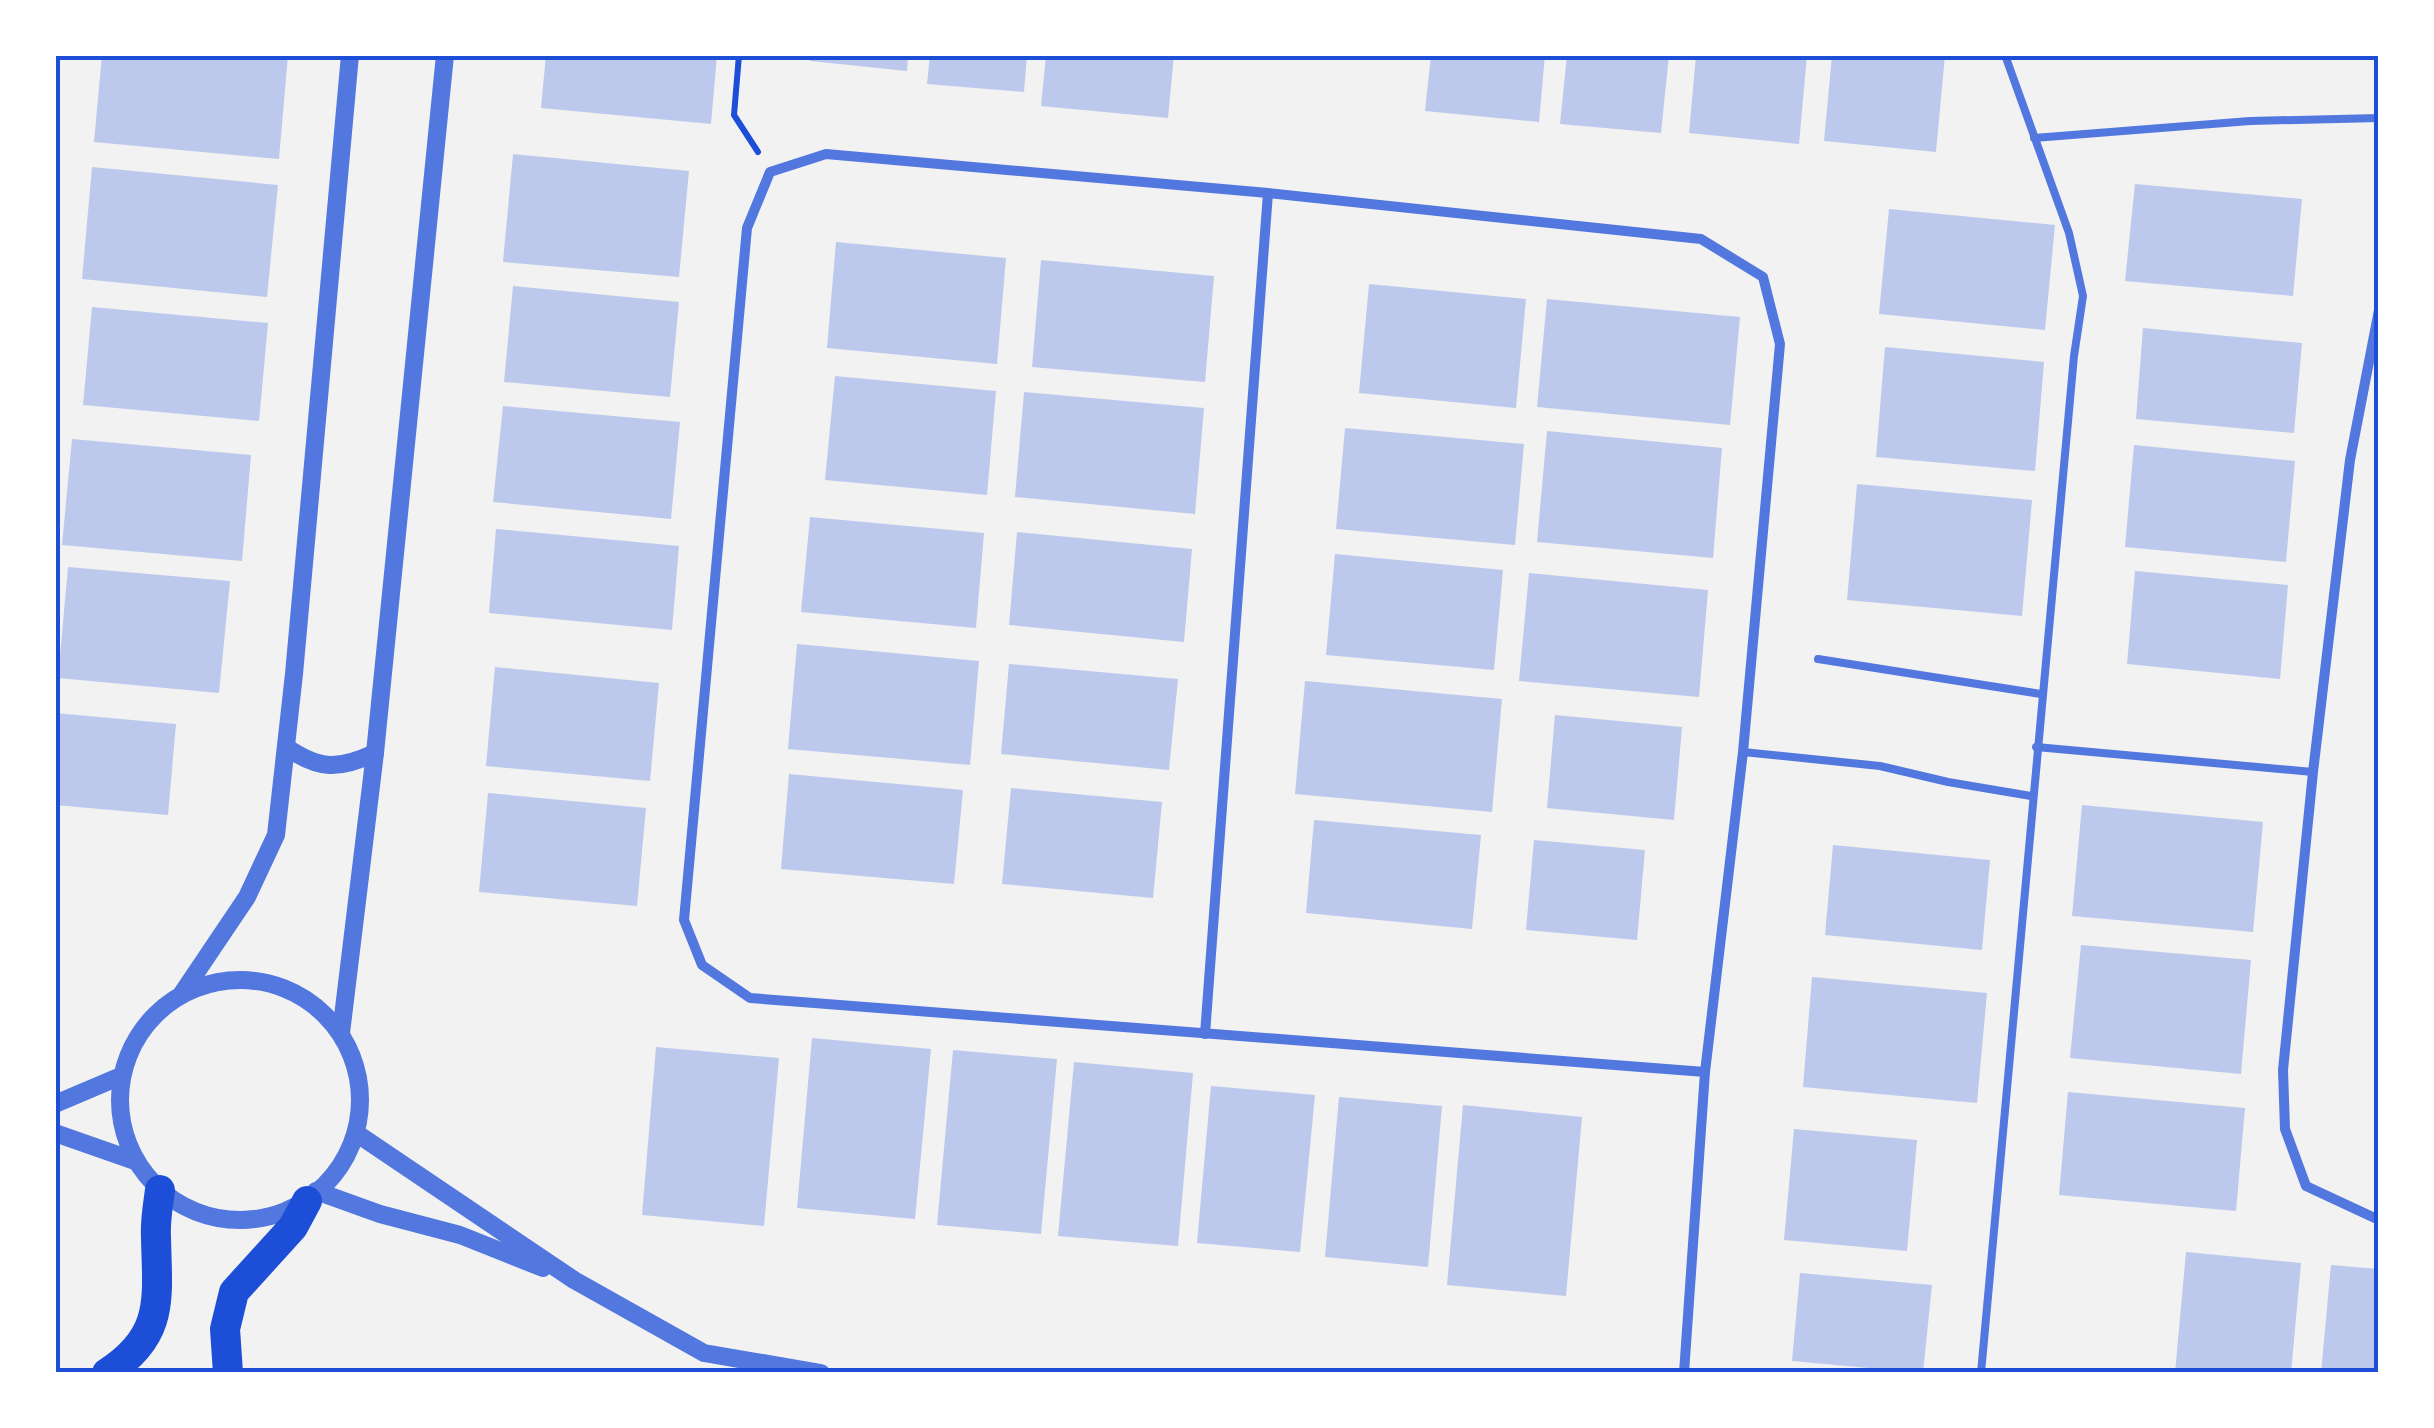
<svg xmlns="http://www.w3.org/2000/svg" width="2434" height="1428" font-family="Quicksand,sans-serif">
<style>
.building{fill:#bdc9ec}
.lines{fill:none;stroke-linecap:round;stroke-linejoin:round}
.path{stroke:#1d4ed8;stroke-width:6}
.service{stroke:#5277de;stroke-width:8}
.minor{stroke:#5277de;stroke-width:10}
.tertiary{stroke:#5277de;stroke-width:18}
.motorway{stroke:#1d4ed8;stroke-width:30}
.neatline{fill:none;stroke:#1d4ed8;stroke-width:4}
</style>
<rect width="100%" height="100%" fill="#f2f2f2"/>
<g class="building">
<path d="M 102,55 L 288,55 L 279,159 L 94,142 Z"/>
<path d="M 546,55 L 717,55 L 711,124 L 541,108 Z"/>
<path d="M 810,55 L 908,55 L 907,71 L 810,61 Z"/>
<path d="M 930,55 L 1027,55 L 1024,92 L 927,84 Z"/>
<path d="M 1046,55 L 1174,55 L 1168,118 L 1041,106 Z"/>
<path d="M 1431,55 L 1545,55 L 1539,122 L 1425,111 Z"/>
<path d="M 1567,55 L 1669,55 L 1661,133 L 1560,124 Z"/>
<path d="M 1696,55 L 1807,55 L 1799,144 L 1689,133 Z"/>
<path d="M 1832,55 L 1945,55 L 1936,152 L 1824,141 Z"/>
<path d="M 513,154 L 689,171 L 679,277 L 503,262 Z"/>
<path d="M 92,167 L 278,185 L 267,297 L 82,279 Z"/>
<path d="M 2135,184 L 2302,199 L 2293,296 L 2125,281 Z"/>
<path d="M 1889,209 L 2055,225 L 2045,330 L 1879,314 Z"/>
<path d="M 836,242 L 1006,258 L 997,364 L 827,348 Z"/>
<path d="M 1041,260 L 1214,276 L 1205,382 L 1032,367 Z"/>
<path d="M 1369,284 L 1526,299 L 1516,408 L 1359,393 Z"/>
<path d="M 513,286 L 679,302 L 670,397 L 504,382 Z"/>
<path d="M 1547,299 L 1740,317 L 1730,425 L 1537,407 Z"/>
<path d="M 92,307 L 268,323 L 259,421 L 83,405 Z"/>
<path d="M 2143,328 L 2302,343 L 2294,433 L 2136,419 Z"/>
<path d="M 1885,347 L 2044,362 L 2035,471 L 1876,457 Z"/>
<path d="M 835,376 L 996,391 L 987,495 L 825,480 Z"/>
<path d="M 1024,392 L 1204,408 L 1195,514 L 1015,497 Z"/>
<path d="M 503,406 L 680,422 L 671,519 L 493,502 Z"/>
<path d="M 1345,428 L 1524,444 L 1515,545 L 1336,529 Z"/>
<path d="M 1547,431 L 1722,448 L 1713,558 L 1537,542 Z"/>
<path d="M 72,439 L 251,455 L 242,561 L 62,545 Z"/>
<path d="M 2134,445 L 2295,461 L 2286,562 L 2125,547 Z"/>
<path d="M 1857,484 L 2032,500 L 2022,616 L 1847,600 Z"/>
<path d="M 810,517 L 984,533 L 976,628 L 801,612 Z"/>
<path d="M 496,529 L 679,546 L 672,630 L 489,613 Z"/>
<path d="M 1017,532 L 1192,549 L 1184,642 L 1009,625 Z"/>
<path d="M 1335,554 L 1503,570 L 1494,670 L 1326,655 Z"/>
<path d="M 68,567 L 230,581 L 219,693 L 58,678 Z"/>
<path d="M 2135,571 L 2288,585 L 2280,679 L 2127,664 Z"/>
<path d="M 1529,573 L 1708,590 L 1699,697 L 1519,681 Z"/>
<path d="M 797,644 L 979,661 L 970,765 L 788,749 Z"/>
<path d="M 1009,664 L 1178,679 L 1169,770 L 1001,754 Z"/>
<path d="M 495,667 L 659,683 L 650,781 L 486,766 Z"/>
<path d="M 1305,681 L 1502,699 L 1492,812 L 1295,794 Z"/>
<path d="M 55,713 L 176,724 L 168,815 L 55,805 Z"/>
<path d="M 1555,715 L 1682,727 L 1674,820 L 1547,808 Z"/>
<path d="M 789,774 L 963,790 L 954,884 L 781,869 Z"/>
<path d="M 1011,788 L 1162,802 L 1153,898 L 1002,884 Z"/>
<path d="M 488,793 L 646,808 L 637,906 L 479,892 Z"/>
<path d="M 2082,805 L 2263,822 L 2253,932 L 2072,916 Z"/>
<path d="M 1314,820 L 1481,835 L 1472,929 L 1306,913 Z"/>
<path d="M 1534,840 L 1645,850 L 1637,940 L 1526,930 Z"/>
<path d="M 1833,845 L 1990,860 L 1982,950 L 1825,935 Z"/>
<path d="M 2081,945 L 2251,960 L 2241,1074 L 2070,1058 Z"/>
<path d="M 1812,977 L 1987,993 L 1977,1103 L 1803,1087 Z"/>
<path d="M 812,1038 L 931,1049 L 915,1219 L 797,1208 Z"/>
<path d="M 656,1047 L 779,1058 L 764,1226 L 642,1215 Z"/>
<path d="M 953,1050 L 1057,1059 L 1041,1234 L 937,1225 Z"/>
<path d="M 1074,1062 L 1193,1073 L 1178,1246 L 1058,1236 Z"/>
<path d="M 1211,1086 L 1315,1095 L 1300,1252 L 1197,1243 Z"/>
<path d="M 2068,1092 L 2245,1108 L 2236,1211 L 2059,1195 Z"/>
<path d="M 1339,1097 L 1442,1106 L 1428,1267 L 1325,1257 Z"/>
<path d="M 1463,1105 L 1582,1117 L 1566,1296 L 1447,1285 Z"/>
<path d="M 1794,1129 L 1917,1140 L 1907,1251 L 1784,1240 Z"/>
<path d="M 2186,1252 L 2301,1263 L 2291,1373 L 2175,1373 Z"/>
<path d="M 2331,1265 L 2379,1269 L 2379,1373 L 2321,1373 Z"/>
<path d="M 1800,1273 L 1932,1285 L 1923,1373 L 1792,1361 Z"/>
</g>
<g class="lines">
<path class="path" d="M 739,55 L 734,115 L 758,152"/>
<g class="service">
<path d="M 2034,138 L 2250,121 L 2379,118"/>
<path d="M 1818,659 L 2041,694"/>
<path d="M 2036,747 L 2313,772"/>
<path d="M 1743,752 L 1880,766 L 1948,782 L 2031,796"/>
<path d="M 1981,1373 L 2074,356 L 2083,296 L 2069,233 L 2005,55"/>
</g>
<g class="minor">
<path d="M 2379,310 L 2350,460 L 2313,772 L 2283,1070 L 2285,1129 L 2306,1186 L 2379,1220"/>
<path d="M 1205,1034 L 1268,193"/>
<path d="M 1684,1373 L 1705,1072 L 1743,752 L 1780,344 L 1763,277 L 1701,239 L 1268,193 L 826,154 L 770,172 L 747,228 L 684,920 L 702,965 L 750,998 L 1705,1072"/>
</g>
<g class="tertiary">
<path d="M 286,747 C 319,770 339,770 375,753"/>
<circle cx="240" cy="1100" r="120"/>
<path d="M 181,995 L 247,897 L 276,835 L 294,674 L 350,55"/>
<path d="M 341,1033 L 375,753 L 445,55"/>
<path d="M 55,1104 L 121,1076"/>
<path d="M 55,1133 L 135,1161"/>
<path d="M 356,1133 L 574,1280 L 704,1353 L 821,1373"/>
<path d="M 316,1191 L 380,1214 L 460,1235 L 543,1268"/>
</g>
<g class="motorway">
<path d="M 107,1373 C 166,1335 157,1297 156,1237 C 155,1221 158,1205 160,1190"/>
<path d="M 228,1373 L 225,1329 L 234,1292 L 293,1227 L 307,1201"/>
</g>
</g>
<rect width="2434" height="1428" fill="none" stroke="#ffffff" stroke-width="115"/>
<rect x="58" y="58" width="2318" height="1312" class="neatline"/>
</svg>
